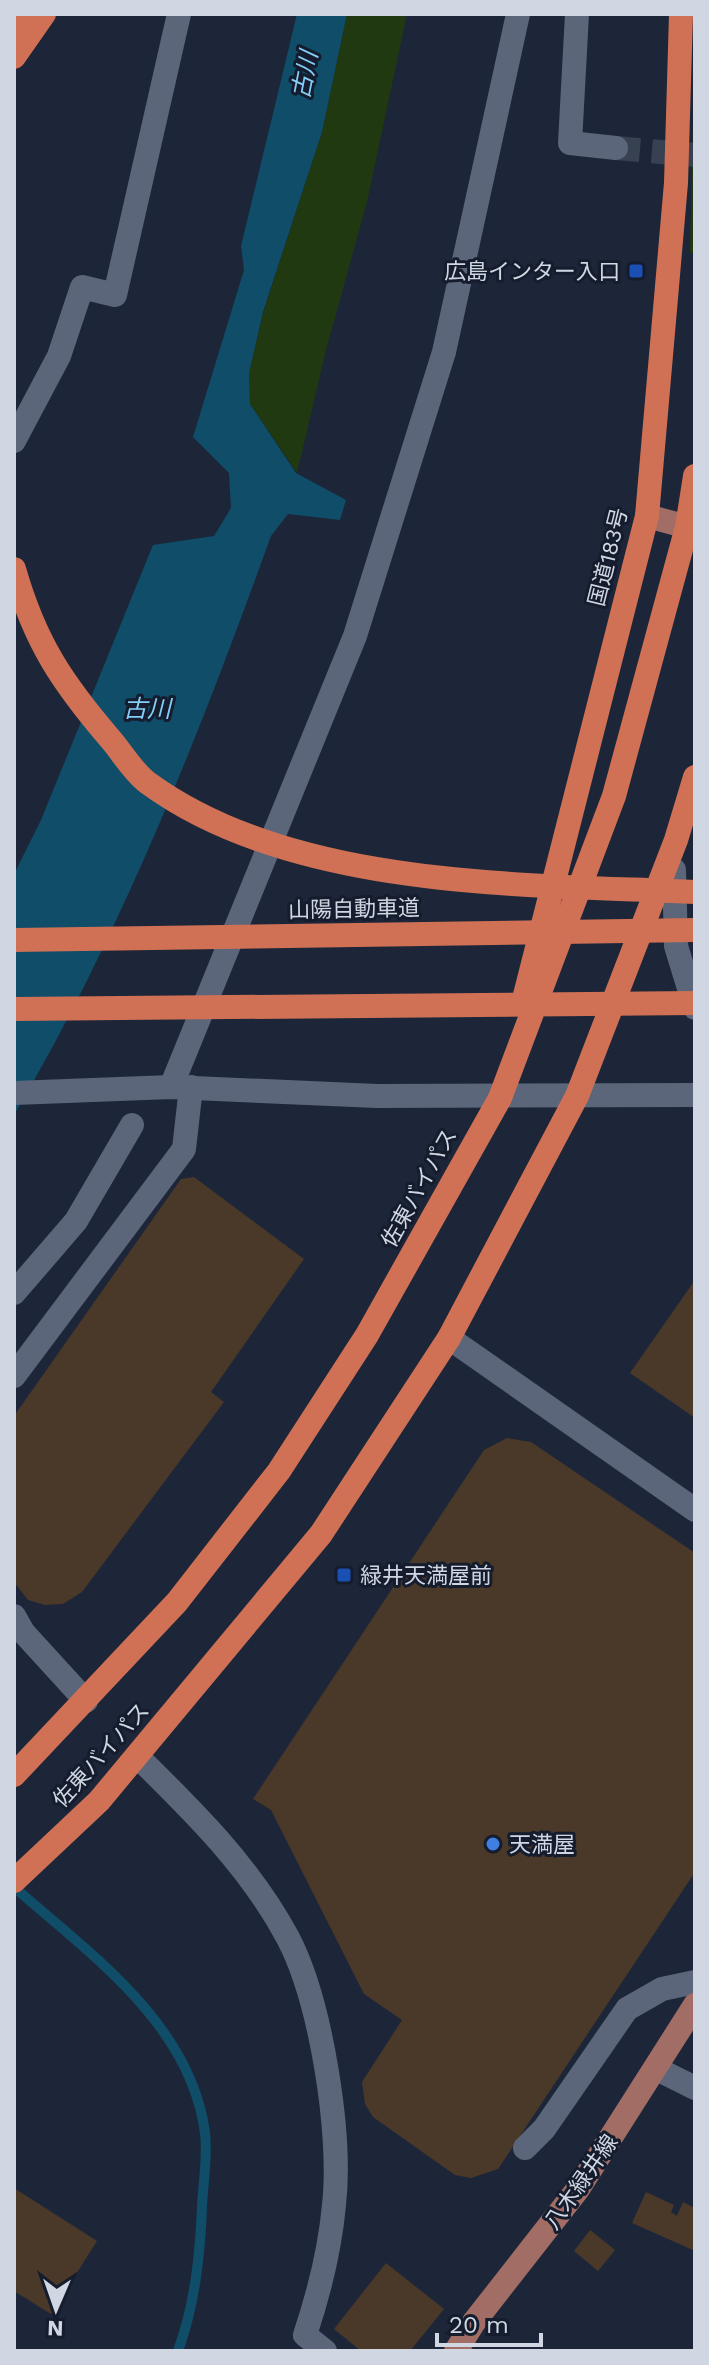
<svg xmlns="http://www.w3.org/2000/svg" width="709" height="2365" font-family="'Work Sans','Noto Sans JP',sans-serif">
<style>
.green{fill:#213910}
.water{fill:#0f4d69}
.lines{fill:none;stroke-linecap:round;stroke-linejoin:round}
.stream{stroke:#0f4d69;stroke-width:10}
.building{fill:#4a3829}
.minor-tunnel{stroke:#384152;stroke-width:24;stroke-dasharray:24 12;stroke-linecap:butt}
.minor{stroke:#5b667b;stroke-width:24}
.major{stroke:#a16d64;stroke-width:24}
.highway{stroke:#d07155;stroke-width:24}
.transit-dot{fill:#1a4fb4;stroke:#141c2d;stroke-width:3}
.shop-dot{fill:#3f7fe0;stroke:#141c2d;stroke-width:3}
.labels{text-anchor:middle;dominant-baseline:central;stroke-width:6;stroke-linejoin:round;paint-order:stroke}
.poi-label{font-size:22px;fill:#d0d7e3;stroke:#141c2d;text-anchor:start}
.street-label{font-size:22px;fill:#d0d7e3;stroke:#141c2d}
.water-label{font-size:24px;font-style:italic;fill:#83cdf6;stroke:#141c2d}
</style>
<rect width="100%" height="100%" fill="#1d2638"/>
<g class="green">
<path d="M 347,14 L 407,14 L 367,202 L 326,350 L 297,473 L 250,404 L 249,373 L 263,313 L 322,132 Z"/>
<path d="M 695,36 L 695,252 L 690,253 Z"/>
</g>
<path class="water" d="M 297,14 L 347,14 L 322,132 L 263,312 L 249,373 L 250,404 L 296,473 L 346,500 L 340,520 L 288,514 L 271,536 C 199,735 122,932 14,1115 L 14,874 L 41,820 L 153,545 L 214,536 L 231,508 L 229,473 L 193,437 L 244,270 L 241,246 Z"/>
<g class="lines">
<path class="stream" d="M 14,1887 C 90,1954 191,2024 205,2133 C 208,2156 203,2183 202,2207 C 200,2256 195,2304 178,2351"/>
</g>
<g class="building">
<path d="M 194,1177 L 304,1259 L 211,1392 L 224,1402 L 82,1592 L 63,1604 L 45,1605 L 28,1600 L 14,1582 L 14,1416 L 181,1179 Z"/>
<path d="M 695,1280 L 695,1418 L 630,1373 Z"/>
<path d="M 507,1438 L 531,1442 L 695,1553 L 695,1872 L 498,2169 L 471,2178 L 455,2175 L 373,2117 L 365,2104 L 362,2082 L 402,2020 L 364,1994 L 271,1810 L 253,1799 L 484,1450 Z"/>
<path d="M 14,2188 L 97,2241 L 51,2314 L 14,2291 Z"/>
<path d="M 646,2192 L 674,2205 L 671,2212 L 677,2216 L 683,2202 L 695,2208 L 695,2251 L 632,2223 Z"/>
<path d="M 590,2230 L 615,2250 L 598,2271 L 574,2251 Z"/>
<path d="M 386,2263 L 444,2309 L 410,2351 L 361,2351 L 334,2329 Z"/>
</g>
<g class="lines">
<path class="minor-tunnel" d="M 616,148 L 695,155"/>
<g class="minor">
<path d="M 577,14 L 570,143 L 616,148"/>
<path d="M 14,441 L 59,356 L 82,287 L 115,295 L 179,14"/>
<path d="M 674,870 L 676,946 L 695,1008"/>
<path d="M 171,1087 L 355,636 L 444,352 L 518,14"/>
<path d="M 14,1093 L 171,1087 L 377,1096 L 695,1095"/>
<path d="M 14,1293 L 76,1221 L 132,1125"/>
<path d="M 449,1338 L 695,1510"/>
<path d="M 14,1376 L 184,1149 L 191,1087"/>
<path d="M 14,1616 L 23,1632 L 86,1701"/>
<path d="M 137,1756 C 194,1812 250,1867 288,1938 C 321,2001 342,2134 334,2205 C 330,2249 319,2293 305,2335 L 325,2351"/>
<path d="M 657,2069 L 695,2088"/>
<path d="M 525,2148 L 544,2129 L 627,2009 L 662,1989 L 695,1982"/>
</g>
<g class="major">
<path d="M 647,516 L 695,529"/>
<path d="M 456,2351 L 474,2322 L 578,2189 L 695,2005"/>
</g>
<g class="highway">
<path d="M 14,37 L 19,14"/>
<path d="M 14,57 L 44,14"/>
<path d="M 14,569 C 35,643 63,684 112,741 C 123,754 134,773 148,783 C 293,889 522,884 695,892"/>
<path d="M 14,940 L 695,930"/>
<path d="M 525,995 L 647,516 L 676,183 L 681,14"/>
<path d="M 14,1009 L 695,1003"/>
<path d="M 14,1775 L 177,1602 L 279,1471 L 367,1335 L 500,1098 L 614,796 L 687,527 L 695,476"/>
<path d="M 14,1881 L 99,1801 L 321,1534 L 449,1338 L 577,1096 L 676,840 L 695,777"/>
</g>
</g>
<g class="transit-dot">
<rect x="628" y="263" width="16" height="16" rx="4"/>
<rect x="336" y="1567" width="16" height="16" rx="4"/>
</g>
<circle class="shop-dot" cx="493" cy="1844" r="8"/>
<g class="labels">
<g class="poi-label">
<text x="620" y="271" text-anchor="end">広島インター入口</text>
<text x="360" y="1575">緑井天満屋前</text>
<text x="509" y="1844">天満屋</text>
</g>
<g class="street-label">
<text transform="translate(608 557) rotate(-76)">国道183号</text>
<text transform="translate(354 909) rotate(-1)">山陽自動車道</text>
<text transform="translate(419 1188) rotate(-61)">佐東バイパス</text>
<text transform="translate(101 1755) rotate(-48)">佐東バイパス</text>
<text transform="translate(581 2182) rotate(-55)">八木緑井線</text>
</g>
<g class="water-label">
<text transform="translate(305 75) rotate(-79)">古川</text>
<text x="147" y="709">古川</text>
</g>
</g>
<rect width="709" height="2365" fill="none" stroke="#d0d7e3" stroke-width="32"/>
<g transform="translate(56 2309) rotate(182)" stroke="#141c2d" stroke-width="6" paint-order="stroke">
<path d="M0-6L14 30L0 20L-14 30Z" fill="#d0d7e3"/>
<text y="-12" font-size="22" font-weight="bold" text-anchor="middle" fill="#d0d7e3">N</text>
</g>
<path d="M437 2333v12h104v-12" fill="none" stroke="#d0d7e3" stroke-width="4"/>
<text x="449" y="2333" font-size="24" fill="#d0d7e3" stroke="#141c2d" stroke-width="6" paint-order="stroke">20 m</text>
</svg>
